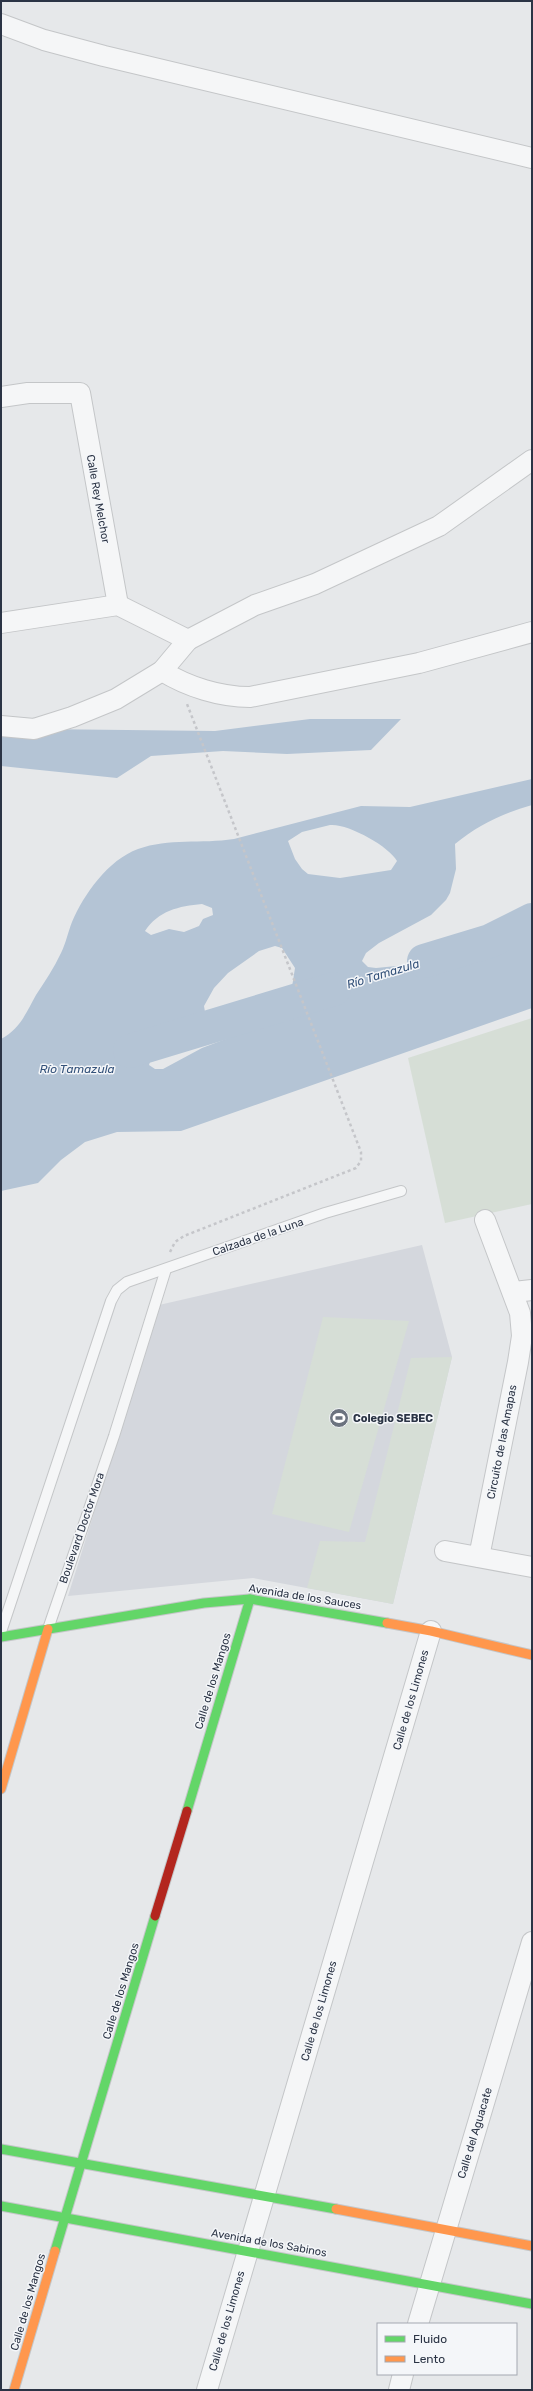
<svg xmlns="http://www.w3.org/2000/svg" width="533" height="2391" font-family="Rubik,sans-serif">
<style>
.built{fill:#d4d7dd}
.green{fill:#d6ded6}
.water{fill:#b4c4d5;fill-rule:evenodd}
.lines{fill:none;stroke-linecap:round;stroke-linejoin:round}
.river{stroke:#b4c4d5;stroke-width:34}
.lane-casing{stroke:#c4c6c8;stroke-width:12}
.street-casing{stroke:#c4c6c8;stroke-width:22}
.fast-casing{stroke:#c4c6c8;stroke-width:11}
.slow-casing{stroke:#c4c6c8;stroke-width:11}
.jam-casing{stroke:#c4c6c8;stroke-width:11}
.path{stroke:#c5c6ca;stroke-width:2.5;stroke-dasharray:3 3;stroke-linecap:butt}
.lane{stroke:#f5f6f7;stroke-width:10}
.street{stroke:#f5f6f7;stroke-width:20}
.fast{stroke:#63d668;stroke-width:9}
.slow{stroke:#ff974d;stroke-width:9}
.jam{stroke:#b3261e;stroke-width:9}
.labels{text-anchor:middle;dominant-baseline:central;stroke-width:3;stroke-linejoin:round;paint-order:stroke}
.street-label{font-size:11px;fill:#2b3445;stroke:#f4f6f9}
.poi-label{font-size:11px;font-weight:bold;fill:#2b3445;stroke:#f4f6f9;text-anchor:start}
.water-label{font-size:12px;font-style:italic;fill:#34527a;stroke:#f4f6f9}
</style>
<rect width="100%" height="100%" fill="#e6e8ea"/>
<path class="built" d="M 422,1245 L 452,1357 L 393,1604 L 253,1578 L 68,1596 L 159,1305 Z"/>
<g class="green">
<path d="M 532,1018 L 532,1204 L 445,1223 L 408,1058 Z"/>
<path d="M 323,1317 L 409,1321 L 349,1532 L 272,1514 Z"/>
<path d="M 452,1357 L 393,1604 L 307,1588 L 320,1541 L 365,1542 L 411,1358 Z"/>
</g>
<g class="water">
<path d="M 310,719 L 401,719 L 371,750 L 287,754 L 223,751 L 151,756 L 117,778 L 1,766 L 1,735 L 37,729 L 215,731 Z"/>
<path d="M 532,779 L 532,805 C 503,813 478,825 455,844 L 456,869 L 450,893 L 446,900 L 431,915 L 379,943 L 366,953 L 362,961 L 368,967 L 376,968 L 407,965 L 461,949 L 492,944 L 504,936 L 532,927 L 532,1008 L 181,1131 L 117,1132 L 85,1142 L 61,1160 L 38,1183 L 1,1191 L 1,1039 C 20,1029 26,1013 36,995 C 45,981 54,968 61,953 C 66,943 68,932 72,922 C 84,894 108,860 138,849 C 169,838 201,844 234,839 L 361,806 L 410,807 ZM 330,825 C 347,823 389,846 397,861 L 391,870 L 340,878 L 308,874 L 302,869 L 295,859 L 288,841 L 302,832 ZM 202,904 L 212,908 L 213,915 L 203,919 L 199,926 L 184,932 L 169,929 L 151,935 L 145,931 C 158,911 179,906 202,904 ZM 275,946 L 282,948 L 295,968 L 289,1006 L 284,1017 L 202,1048 L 163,1069 L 155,1069 L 149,1065 L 151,1059 L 186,1029 L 204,1022 L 206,1018 L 204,1006 L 214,988 L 228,973 L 259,951 Z"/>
</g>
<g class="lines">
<g class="river">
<path d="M 424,961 L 490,941 L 532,920"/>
<path d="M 130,1051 L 334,989"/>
</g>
<defs>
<g id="lane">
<path d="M 48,1629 L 114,1436 L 166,1269"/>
<path d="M 1,1632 L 111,1301 L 117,1290 L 127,1282 L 325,1213 L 401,1191"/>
</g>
<g id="street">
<path d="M 1,24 L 44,40 L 104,56 L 532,158"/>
<path d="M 1,397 L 28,393 L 80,393 L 118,605"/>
<path d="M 1,623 L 118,605 L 188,640"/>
<path d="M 162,671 C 188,687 220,697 250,697 L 419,663 L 532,632"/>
<path d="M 1,726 L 34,729 L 72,717 L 116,699 L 162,671 L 188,640 L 255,605 L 315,584 L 439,526 L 532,460"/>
<path d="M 514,1292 L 532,1290"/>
<path d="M 445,1551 L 532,1567"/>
<path d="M 479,1557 L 518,1362 L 522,1336 L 520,1313 L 485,1220"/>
<path d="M 418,2324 L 532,1942"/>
<path d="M 207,2390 L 431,1631"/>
<path d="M 399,2390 L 403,2374"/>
</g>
<g id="fast">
<path d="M 1,1637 L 204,1603 L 250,1599 L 387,1623"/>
<path d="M 187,1811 L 250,1599"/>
<path d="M 1,2149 L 336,2209"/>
<path d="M 1,2206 L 532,2304"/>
<path d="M 55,2251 L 155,1916"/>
</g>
<g id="slow">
<path d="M 387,1623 L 431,1631 L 532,1655"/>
<path d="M 1,1789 L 48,1629"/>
<path d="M 336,2209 L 532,2246"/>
<path d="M 14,2390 L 55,2251"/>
</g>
<path id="jam" d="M 155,1916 L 187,1811"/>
</defs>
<use href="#lane" class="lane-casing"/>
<use href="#street" class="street-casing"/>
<use href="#fast" class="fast-casing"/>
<use href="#slow" class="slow-casing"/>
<use href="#jam" class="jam-casing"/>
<path class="path" d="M 170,1252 L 175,1242 L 184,1236 L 356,1168 L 361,1161 L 361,1152 L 187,704"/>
<use href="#lane" class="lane"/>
<use href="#street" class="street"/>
<use href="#fast" class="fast"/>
<use href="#slow" class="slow"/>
<use href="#jam" class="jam"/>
</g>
<defs>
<symbol id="stadium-disc" viewBox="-11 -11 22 22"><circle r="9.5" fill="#6c737f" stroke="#f4f6f9"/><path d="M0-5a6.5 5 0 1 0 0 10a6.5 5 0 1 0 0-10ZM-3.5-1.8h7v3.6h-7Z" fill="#fff"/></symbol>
</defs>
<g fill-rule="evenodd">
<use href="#stadium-disc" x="328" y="1407" width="22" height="22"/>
</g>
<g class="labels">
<g class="street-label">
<text transform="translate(98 499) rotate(80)">Calle Rey Melchor</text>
<text transform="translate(258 1237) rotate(-19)">Calzada de la Luna</text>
<text transform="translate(502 1442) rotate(-79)">Circuito de las Amapas</text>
<text transform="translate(82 1528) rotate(-71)">Boulevard Doctor Mora</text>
<text transform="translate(305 1597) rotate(9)">Avenida de los Sauces</text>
<text transform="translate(213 1681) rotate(-73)">Calle de los Mangos</text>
<text transform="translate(411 1700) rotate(-74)">Calle de los Limones</text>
<text transform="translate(121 1991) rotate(-73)">Calle de los Mangos</text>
<text transform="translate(319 2011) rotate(-74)">Calle de los Limones</text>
<text transform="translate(475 2133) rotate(-73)">Calle del Aguacate</text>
<text transform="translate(269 2243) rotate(10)">Avenida de los Sabinos</text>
<text transform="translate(28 2302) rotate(-74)">Calle de los Mangos</text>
<text transform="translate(227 2321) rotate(-74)">Calle de los Limones</text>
</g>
<g class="poi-label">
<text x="353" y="1418">Colegio SEBEC</text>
</g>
<g class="water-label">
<text transform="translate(383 974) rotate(-17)">Río Tamazula</text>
<text x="77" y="1069">Río Tamazula</text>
</g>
</g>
<rect width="533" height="2391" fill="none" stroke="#2b3445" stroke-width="4"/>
<rect x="377" y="2323" width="140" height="52" fill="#f4f6f9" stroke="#a4a8b1"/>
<rect x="385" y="2336" width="20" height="6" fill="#63d668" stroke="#a4a8b1"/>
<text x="413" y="2343" font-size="12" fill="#2b3445">Fluido</text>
<rect x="385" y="2356" width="20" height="6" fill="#ff974d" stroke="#a4a8b1"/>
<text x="413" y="2363" font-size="12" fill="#2b3445">Lento</text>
</svg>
